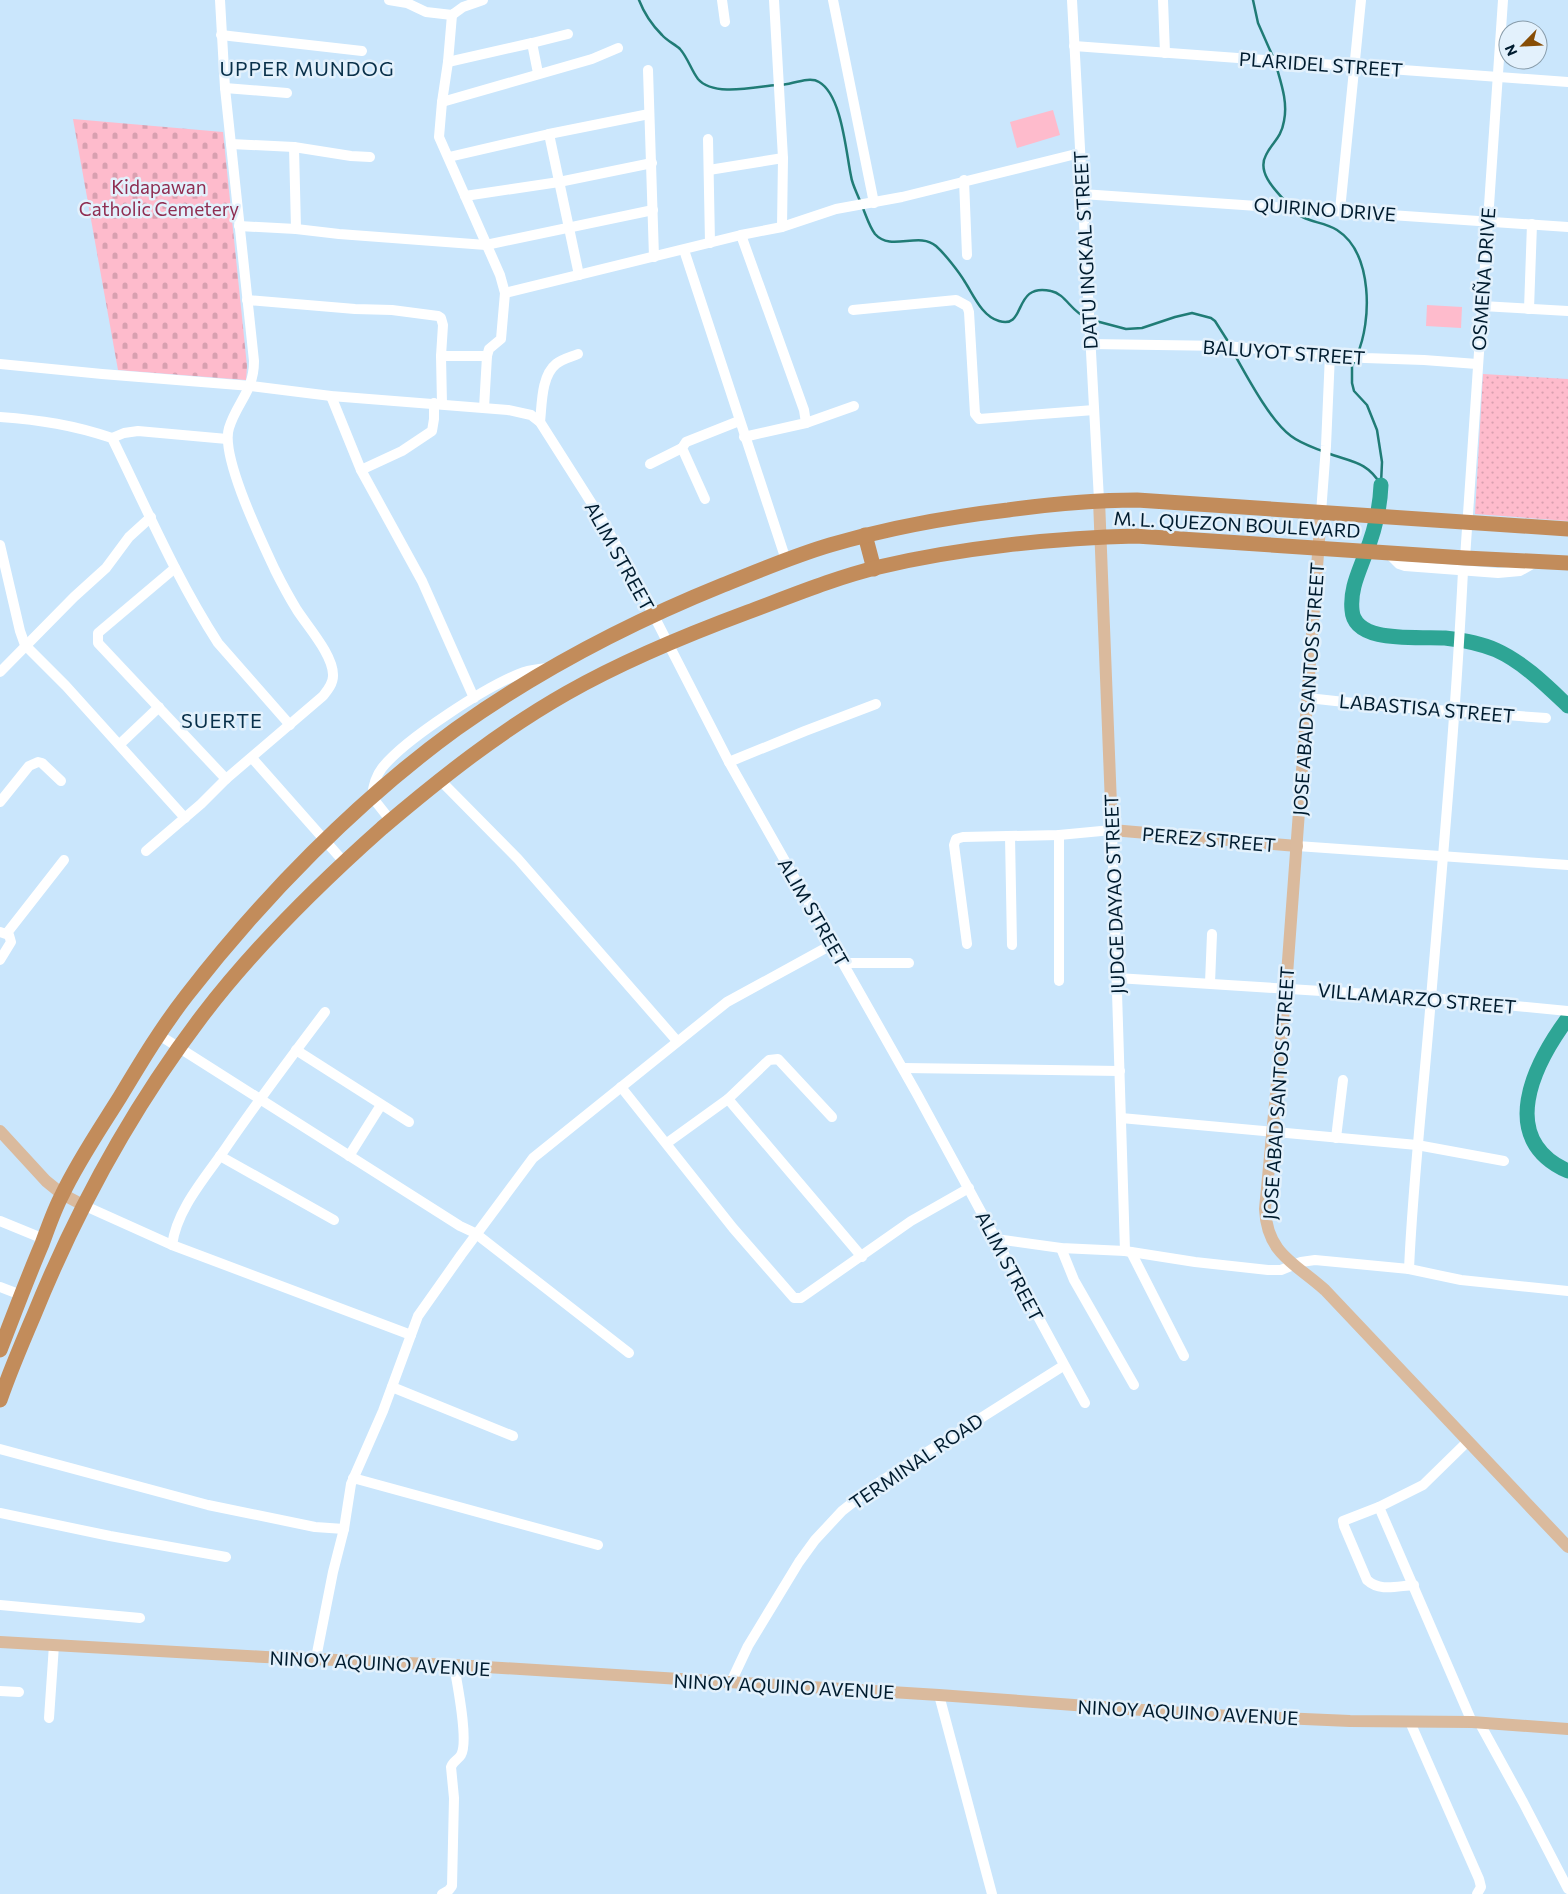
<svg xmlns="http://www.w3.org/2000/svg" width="1568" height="1894" font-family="Commissioner,sans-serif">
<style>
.grass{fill:url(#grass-dots)}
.cemetery{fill:url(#cemetery-stones)}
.garden{fill:#febbcc}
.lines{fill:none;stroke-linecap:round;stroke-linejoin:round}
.stream{stroke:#207c76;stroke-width:2.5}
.river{stroke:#2ea595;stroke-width:15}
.minor{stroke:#fff;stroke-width:10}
.major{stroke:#daba9d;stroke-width:12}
.highway{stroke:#c28c5b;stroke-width:15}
.labels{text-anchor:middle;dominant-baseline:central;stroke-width:5;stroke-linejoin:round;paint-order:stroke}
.street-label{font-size:19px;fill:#001c2f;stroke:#e3f1fc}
.park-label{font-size:19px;fill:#8f2d51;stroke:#e3f1fc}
.neighbourhood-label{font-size:20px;letter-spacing:1px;fill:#08304a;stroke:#e3f1fc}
</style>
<defs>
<pattern id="grass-dots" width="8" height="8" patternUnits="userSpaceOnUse" patternTransform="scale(1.25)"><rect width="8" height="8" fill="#febbcc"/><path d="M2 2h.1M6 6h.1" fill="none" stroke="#d8a0b0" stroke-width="1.8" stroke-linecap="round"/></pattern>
<pattern id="cemetery-stones" width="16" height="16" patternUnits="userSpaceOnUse" patternTransform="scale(1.25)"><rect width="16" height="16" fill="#febbcc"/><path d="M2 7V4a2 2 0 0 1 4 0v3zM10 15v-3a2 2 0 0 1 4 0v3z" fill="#d8a0b0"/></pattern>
</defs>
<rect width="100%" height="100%" fill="#cae6fc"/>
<path class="grass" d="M 1483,374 L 1568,379 L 1568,521 L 1475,514 Z"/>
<path class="cemetery" d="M 73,119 L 223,132 L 247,366 L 246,380 L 118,370 Z"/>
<g class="garden">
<path d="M 1053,110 L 1060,135 L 1017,148 L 1010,122 Z"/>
<path d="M 1427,305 L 1462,307 L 1461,328 L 1426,326 Z"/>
</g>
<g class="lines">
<g class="stream">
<path d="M 639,0 C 644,13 652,25 662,35 C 667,41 675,44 680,49 C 688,58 691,70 698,79 C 713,97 755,87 776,85"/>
<path d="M 1253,0 L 1258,23 L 1273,57"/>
<path d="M 1276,65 C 1281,83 1288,102 1284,121 C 1281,139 1272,142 1266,155 C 1256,173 1277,192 1288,204"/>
<path d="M 781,85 C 792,84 810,76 819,82 C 842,95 846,153 851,176 C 852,184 857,193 860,201"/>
<path d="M 862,206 C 866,215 869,226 875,234 C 891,252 919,231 936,246 C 945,254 959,272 965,282 C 974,296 982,316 999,321 C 1027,330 1012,282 1051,291 C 1066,294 1071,312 1087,318"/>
<path d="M 1295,212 C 1307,223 1323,221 1337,230 C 1373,253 1372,321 1357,355"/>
<path d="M 1092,320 L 1126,329 L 1142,328 L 1175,317 L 1192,313 L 1211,318 L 1215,321 L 1229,343"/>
<path d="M 1232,350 C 1245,373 1270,421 1291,436 C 1300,443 1312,447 1322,451"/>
<path d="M 1355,360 L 1352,366 L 1352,383 L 1354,391 L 1367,405 L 1377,430 L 1382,462 L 1381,484"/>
<path d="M 1327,453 C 1351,462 1367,461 1381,485"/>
</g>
<g class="river">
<path d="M 1381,485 C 1380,509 1374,533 1365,555 C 1358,574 1350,590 1352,610 C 1354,645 1420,636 1445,638 C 1462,640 1480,643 1496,650 C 1523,662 1547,686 1568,706"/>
<path d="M 1568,1018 C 1534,1064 1496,1139 1568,1171"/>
</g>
<g class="minor">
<path d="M 389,0 L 407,3 L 426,12 L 452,15 L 463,7 L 483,0"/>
<path d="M 722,0 L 725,22"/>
<path d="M 774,0 L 783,158 L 782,227"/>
<path d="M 833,0 L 874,203"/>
<path d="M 1072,0 L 1099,500"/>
<path d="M 1163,0 L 1165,53"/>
<path d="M 452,15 L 448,62 L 442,102 L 439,137 L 500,275 L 505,293 L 501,339 L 489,349 L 487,356 L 484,408"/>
<path d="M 221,35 L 362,51"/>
<path d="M 532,43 L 568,34"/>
<path d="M 1074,46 L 1568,82"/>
<path d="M 448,62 L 532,43 L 538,73"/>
<path d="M 648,70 L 654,257"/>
<path d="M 225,88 L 287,93"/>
<path d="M 442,102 L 592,59 L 618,48"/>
<path d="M 549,134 L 579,275"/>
<path d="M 708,139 L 710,243"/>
<path d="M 231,144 L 294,147 L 351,156 L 370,157"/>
<path d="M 294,147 L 296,229"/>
<path d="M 449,157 L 549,134 L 649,114"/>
<path d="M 709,170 L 783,158"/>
<path d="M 964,180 L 967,255"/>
<path d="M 1082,194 L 1568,227"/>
<path d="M 465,196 L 559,182 L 652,163"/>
<path d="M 1340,210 L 1361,0"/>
<path d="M 239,226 L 296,229 L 339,234 L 486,245 L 653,210"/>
<path d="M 741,235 L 804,410 L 806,423 L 744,437"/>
<path d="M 684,250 L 786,560"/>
<path d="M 505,293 L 741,235 L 782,227 L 836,209 L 902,197 L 1080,153"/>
<path d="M 247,300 L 355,309 L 392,310 L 438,316 L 441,318 L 443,325 L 441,356 L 442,404"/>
<path d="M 1482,306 L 1568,311"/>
<path d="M 1529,309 L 1532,224"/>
<path d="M 853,310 L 956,300 L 967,306 L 969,312 L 975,414 L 979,419 L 1094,410"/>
<path d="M 1090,344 L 1225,346 L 1365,358 L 1424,360 L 1477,364"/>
<path d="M 441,356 L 487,356"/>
<path d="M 0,364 L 102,374 L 251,386 L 331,396 L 508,410 L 531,415 L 540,422 L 601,518 L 634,577 L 729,762 L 917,1094 L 1085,1403"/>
<path d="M 331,396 L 361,470 L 422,581 L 474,698"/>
<path d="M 0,417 C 41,420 73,425 112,438 C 146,507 176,578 218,643 L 290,725"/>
<path d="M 540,422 C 542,405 541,376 556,364 C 562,359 571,357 578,354"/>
<path d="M 806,423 L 854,406"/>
<path d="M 112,438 L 124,433 L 138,431 L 227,439"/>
<path d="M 650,464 L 682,448"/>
<path d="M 361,470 L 402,451 L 432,431 L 434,419 L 434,403"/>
<path d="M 705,499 L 682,448 L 686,442 L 739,421"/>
<path d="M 1321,513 L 1326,446 L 1330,354"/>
<path d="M 0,545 L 20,631 L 25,645 L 66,686 L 185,818"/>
<path d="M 1388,553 L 1399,564 L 1405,566 L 1498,573 L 1520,571 L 1536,562"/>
<path d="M 1465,558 L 1503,0"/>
<path d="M 175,568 L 98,633 L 98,643 L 226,779"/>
<path d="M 0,672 L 74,597 L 106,568 L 129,537 L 151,517"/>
<path d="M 1308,698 L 1381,706 L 1546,718"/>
<path d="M 120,744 L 159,707"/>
<path d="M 252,758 L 344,862"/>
<path d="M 729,762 L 805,731 L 876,704"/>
<path d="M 439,779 L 518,859 L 677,1041"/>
<path d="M 0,802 L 29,766 L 38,762 L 42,763 L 61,781"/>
<path d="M 391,821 L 372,797 C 373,786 375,777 382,768 C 405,739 488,685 524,672 C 531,670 539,669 547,668"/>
<path d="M 1059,835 L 1059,981"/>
<path d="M 1010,836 L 1012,945"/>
<path d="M 1297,846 L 1568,865"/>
<path d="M 146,851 L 201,804 L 226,779 L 323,696 C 327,691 333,684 333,676 C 334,656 308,627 297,610 C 289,597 282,584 275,570 C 262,542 220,456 229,428 C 237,402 254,391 254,361 L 225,88 L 220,0"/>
<path d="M 0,932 L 9,935 L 11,942 L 0,960"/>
<path d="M 7,933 L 64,860"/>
<path d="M 967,944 L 954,845 L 956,839 L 963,837 L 1059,835 L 1112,830 L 1125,1251"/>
<path d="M 843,963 L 909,963"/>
<path d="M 1117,978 L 1431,998 L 1568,1011"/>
<path d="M 1210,983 L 1212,934"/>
<path d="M 159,1035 L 460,1226 L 475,1233 L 629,1353"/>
<path d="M 296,1050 L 409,1122"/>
<path d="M 903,1068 L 1120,1071"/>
<path d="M 621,1087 L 733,1228 L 794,1298 L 801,1298 L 911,1221 L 969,1188"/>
<path d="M 728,1099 L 862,1257"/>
<path d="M 1121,1118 L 1417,1145 L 1504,1161"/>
<path d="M 1336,1138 L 1343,1080"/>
<path d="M 667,1143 L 728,1099 L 769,1060 L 778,1059 L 832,1117"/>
<path d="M 220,1156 L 334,1220"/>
<path d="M 349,1156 L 381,1105"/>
<path d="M 83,1205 L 172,1245 L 411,1335 L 383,1411 L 351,1484 L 344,1529 L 333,1572 L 316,1658"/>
<path d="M 0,1221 L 44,1239"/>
<path d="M 996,1239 L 1061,1248 L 1125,1251 L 1195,1262 L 1268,1270 L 1281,1270 L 1301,1262 L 1315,1260 L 1409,1269 L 1461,1280 L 1568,1291"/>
<path d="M 172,1245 C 177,1209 205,1178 225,1149 C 257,1102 291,1057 325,1012"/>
<path d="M 1061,1248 L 1074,1280 L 1134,1385"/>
<path d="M 1131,1252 L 1184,1356"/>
<path d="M 1409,1269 C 1413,1178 1424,1088 1431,998 C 1443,856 1456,713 1463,571"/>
<path d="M 0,1287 L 21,1295"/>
<path d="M 411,1335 L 418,1316 L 461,1255 L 533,1158 L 727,1002 L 833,944"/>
<path d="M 392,1387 L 513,1436"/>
<path d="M 0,1449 L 208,1505 L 315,1527 L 344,1529"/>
<path d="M 353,1478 L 598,1545"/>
<path d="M 1379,1507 L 1472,1722"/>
<path d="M 0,1513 L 110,1536 L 226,1557"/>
<path d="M 1414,1585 C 1397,1586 1380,1592 1367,1580 L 1344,1526 L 1343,1521 L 1379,1507 L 1423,1485 L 1467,1442"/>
<path d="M 0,1605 L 140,1618"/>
<path d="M 731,1682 L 748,1646 L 799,1562 L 815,1540 L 842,1511 L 875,1485 L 1063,1366"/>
<path d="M 0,1691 L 19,1692"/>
<path d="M 939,1695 L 992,1894"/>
<path d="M 49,1718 L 54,1645"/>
<path d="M 1410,1722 L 1479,1879 L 1481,1887 L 1477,1894"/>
<path d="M 1479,1722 L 1523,1802 L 1568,1889"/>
<path d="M 442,1894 L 449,1890 L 452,1886 L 454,1798 L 451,1767 C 453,1761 458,1760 461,1755 C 469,1741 457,1683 454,1665"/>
</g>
<g class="major">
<path d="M 1099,500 L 1112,830 L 1297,846"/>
<path d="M 1321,513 L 1286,988 L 1265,1209 C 1267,1254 1295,1263 1325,1290 L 1568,1547"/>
<path d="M 0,1131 L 46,1181 L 62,1194 L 83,1205"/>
<path d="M 0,1642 L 265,1657 L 454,1665 L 939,1695 L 1211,1715 L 1350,1721 L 1472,1722 L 1568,1729"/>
</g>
<g class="highway">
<path d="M 865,535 L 874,569"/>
<path d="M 0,1350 C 14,1314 27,1279 42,1244 C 48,1228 54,1210 62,1195 C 78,1161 100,1129 120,1097 C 141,1062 162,1027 187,995 C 262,898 357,801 456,729 C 539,670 629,623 723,585 C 758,571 793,556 830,545 C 888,528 948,517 1008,510 C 1051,504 1094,500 1137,500 L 1568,529"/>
<path d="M 0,1400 C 10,1371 22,1343 34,1315 C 77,1209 133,1107 202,1016 C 253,949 319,884 382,828 C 441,778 500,731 567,693 C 625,660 686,635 748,612 C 791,596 834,578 879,567 C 959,548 1053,538 1136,536 L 1465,558 L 1568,563"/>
</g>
</g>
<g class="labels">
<g class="street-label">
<text transform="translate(1321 64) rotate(4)">PLARIDEL STREET</text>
<text transform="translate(1325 209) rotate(4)">QUIRINO DRIVE</text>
<text transform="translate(1085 250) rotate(-93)">DATU INGKAL STREET</text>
<text transform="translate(1483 279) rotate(-86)">OSMEÑA DRIVE</text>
<text transform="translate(1284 352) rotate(4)">BALUYOT STREET</text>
<text transform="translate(1237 524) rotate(3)">M. L. QUEZON BOULEVARD</text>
<text transform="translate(620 556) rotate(61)">ALIM STREET</text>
<text transform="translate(1308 689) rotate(-86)">JOSE ABAD SANTOS STREET</text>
<text transform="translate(1427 708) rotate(5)">LABASTISA STREET</text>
<text transform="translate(1209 839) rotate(5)">PEREZ STREET</text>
<text transform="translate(1114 894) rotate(-92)">JUDGE DAYAO STREET</text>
<text transform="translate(814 912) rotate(60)">ALIM STREET</text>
<text transform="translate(1417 998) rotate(5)">VILLAMARZO STREET</text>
<text transform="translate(1278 1093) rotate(-86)">JOSE ABAD SANTOS STREET</text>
<text transform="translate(1010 1266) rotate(62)">ALIM STREET</text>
<text transform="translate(916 1461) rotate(-34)">TERMINAL ROAD</text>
<text transform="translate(380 1663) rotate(3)">NINOY AQUINO AVENUE</text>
<text transform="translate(784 1686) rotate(3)">NINOY AQUINO AVENUE</text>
<text transform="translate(1188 1712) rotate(3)">NINOY AQUINO AVENUE</text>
</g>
<g class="park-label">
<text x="159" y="186">Kidapawan<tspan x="159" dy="22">Catholic Cemetery</tspan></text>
</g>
<g class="neighbourhood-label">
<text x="307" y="68">UPPER MUNDOG</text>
<text x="222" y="720">SUERTE</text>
</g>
</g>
<g transform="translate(1523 45) rotate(246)"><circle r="24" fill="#e3f1fc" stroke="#889caa"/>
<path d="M0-4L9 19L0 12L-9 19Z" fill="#874d05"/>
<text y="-8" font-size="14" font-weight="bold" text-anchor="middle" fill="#001c2f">N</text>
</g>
</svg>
